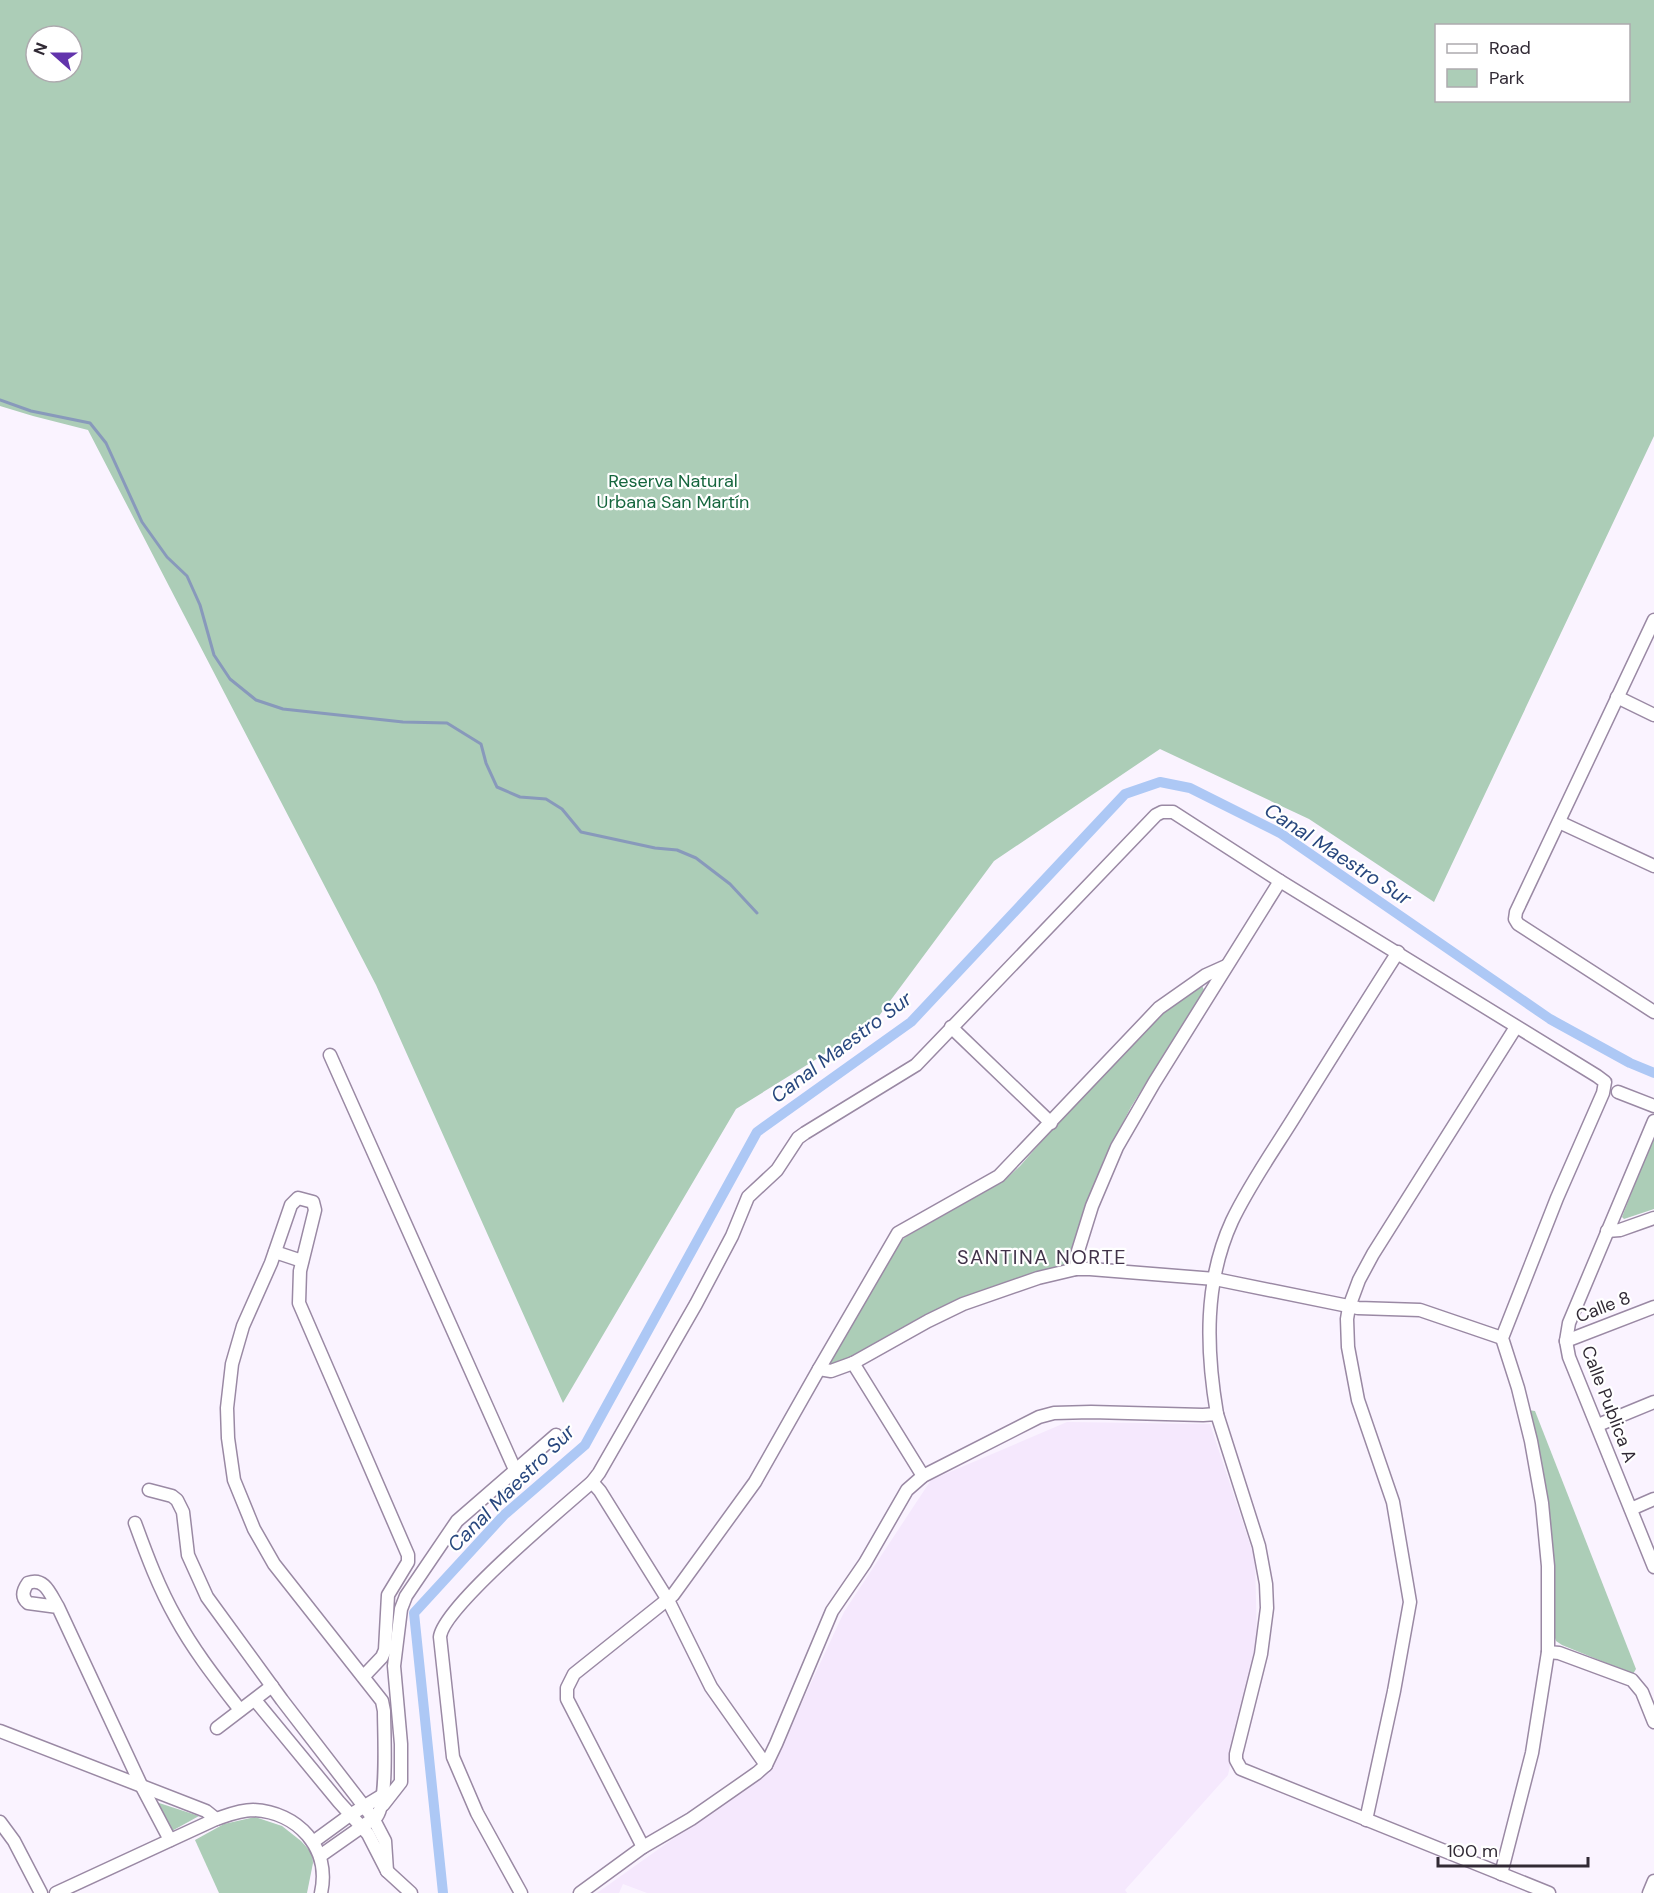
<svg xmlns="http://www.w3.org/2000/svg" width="1654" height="1893" font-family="'DM Sans',sans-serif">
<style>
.built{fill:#f5e8fd}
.green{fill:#accdb7;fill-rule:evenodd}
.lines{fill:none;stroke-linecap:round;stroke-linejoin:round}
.stream{stroke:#89b;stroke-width:3}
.canal{stroke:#adc8f5;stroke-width:10}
.street-casing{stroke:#9a89a4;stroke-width:15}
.street{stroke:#fff;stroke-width:12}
.labels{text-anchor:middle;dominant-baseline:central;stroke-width:4.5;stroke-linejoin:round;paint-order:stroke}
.park-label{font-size:18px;fill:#16663e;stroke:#fff}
.street-label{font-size:18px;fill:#312a35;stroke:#fff}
.water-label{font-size:20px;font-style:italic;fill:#28477e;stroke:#fff}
.neighbourhood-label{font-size:20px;letter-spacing:1.5px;fill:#42334a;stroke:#fff}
</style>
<rect width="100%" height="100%" fill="#faf3ff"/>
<path class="built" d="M 1067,1422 L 1210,1424 L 1255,1559 L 1257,1640 L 1228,1775 L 1125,1890 L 1127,1893 L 647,1893 L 623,1884 L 619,1893 L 597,1893 L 771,1769 L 844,1612 L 931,1480 Z"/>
<g class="green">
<path d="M 0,0 L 1654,0 L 1654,436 L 1434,902 L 1309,819 L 1160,749 L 994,861 L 873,1024 L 736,1109 L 563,1403 L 376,985 L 88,430 L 33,416 L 0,406 ZM 1436,26 L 1628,26 L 1628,100 L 1436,100 ZM 36,36 L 72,36 L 72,72 L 36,72 Z"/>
<path d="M 1201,983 L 1204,990 L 1131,1107 L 1104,1159 L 1071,1263 L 1065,1266 C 983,1285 912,1325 837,1364 L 831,1363 L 830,1361 L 898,1243 L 907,1236 L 1005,1180 L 1020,1166 L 1078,1100 L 1162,1014 Z"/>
<path d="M 1654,1135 L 1654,1209 L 1624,1219 L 1622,1217 Z"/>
<path d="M 1528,1410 L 1535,1411 L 1636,1669 L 1633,1674 L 1562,1645 L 1556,1641 L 1553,1632 Z"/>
<path d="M 153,1801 L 199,1816 L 170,1832 Z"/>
<path d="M 255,1817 L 282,1826 L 301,1841 L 312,1853 L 313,1863 L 307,1893 L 219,1893 L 195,1840 L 224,1824 Z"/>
</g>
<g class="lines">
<path class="stream" d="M 0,400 L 31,411 L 90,423 L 106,443 L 142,522 L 167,557 L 187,576 L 200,605 L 214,655 L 230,679 L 256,700 L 283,709 L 403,722 L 447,723 L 481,744 L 486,763 L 497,787 L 520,797 L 546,799 L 562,809 L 581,832 L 655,848 L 677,850 L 696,858 L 730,884 L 757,913"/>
<path class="canal" d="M 443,1893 L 414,1613 L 504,1515 L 585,1445 L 757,1132 L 911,1022 L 1125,794 L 1160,782 L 1190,788 L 1280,833 L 1550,1019 L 1630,1063 L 1654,1073"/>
<defs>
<g id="street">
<path d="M 1654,620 L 1516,912 L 1515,919 L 1518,924 L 1654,1012"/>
<path d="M 1617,697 L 1654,715"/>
<path d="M 1559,822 L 1654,866"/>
<path d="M 951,1027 L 1051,1123"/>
<path d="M 330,1055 L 516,1472"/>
<path d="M 1618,1092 L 1654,1106"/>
<path d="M 1654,1121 L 1569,1323 L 1566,1341 L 1569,1357 L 1654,1567"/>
<path d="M 1607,1231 L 1620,1230 L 1654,1218"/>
<path d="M 275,1252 L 302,1261"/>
<path d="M 1076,1269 L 1078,1251 L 1092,1206 L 1117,1147 L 1154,1083 L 1280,881"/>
<path d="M 1566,1341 L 1654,1307"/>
<path d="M 853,1363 L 928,1321 L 963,1304 L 1038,1278 L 1076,1269 L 1090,1269 L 1215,1279 L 1358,1308 L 1420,1310 L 1502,1338"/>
<path d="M 819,1369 L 898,1233 L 999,1176 L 1159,1008 L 1206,975 L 1226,966"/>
<path d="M 1217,1414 C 1206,1349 1204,1282 1232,1221 C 1250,1183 1276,1147 1298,1111 C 1331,1058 1364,1005 1398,952"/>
<path d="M 1598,1425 L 1654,1402"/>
<path d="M 592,1482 L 600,1491 L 668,1600 L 711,1687 L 766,1765"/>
<path d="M 149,1490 L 172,1496 L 177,1500 L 183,1512 L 188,1555 L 207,1597 L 282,1700 L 373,1818 L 385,1841 L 387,1871"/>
<path d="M 1631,1509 L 1654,1499"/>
<path d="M 135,1523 C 147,1556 159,1588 176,1618 C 194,1651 217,1680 240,1710"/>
<path d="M 58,1607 L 28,1603 C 21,1597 23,1590 28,1583 C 45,1577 50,1594 58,1607 L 141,1785 L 170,1840"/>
<path d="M 255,1700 L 339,1802 L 368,1834 L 387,1871 L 411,1893"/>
<path d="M 217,1728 L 272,1686"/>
<path d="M 0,1731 L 206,1811 L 216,1819"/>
<path d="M 383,1805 L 401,1782 L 401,1744 L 394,1666 L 401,1609 L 406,1596 L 457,1521 L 556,1435"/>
<path d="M 1366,1820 L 1394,1691 L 1410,1602 L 1393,1502 L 1358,1400 L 1348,1347 L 1347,1319 L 1349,1307 L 1359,1280 L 1373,1254 L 1516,1027"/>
<path d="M 0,1822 L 14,1841 L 41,1893"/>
<path d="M 313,1842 L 350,1815 L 383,1795"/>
<path d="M 643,1847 L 567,1699 L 567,1688 L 574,1674 L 673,1595 L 755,1482 L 819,1369 L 831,1371 L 853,1363 L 923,1476"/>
<path d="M 320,1856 L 377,1816 C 388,1800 384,1733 384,1711 L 382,1701 L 274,1564 L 254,1529 L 234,1480 L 228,1438 L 227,1408 L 232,1364 L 243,1326 L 271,1263 L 291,1205 L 298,1198 L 313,1202 L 315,1210 L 300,1271 L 299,1303 L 408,1555 L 408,1562 L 388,1595 L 385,1650 L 382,1657 L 363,1677"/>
<path d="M 1501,1874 L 1532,1753 L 1548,1652"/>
<path d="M 56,1893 L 216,1819 C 228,1815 240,1810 253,1810 C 298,1812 331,1848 321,1893"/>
<path d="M 521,1893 L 477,1813 L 453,1757 L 440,1637 C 443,1607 564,1507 592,1482 L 599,1473 L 696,1304 L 732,1236 L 748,1197 L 777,1170 L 798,1138 L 805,1133 L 916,1065 L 1156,815 L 1162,812 L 1173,812 L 1280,881 L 1597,1076 L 1605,1082 L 1603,1093 L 1557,1198 L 1502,1338 L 1518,1388 L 1531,1441 L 1542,1503 L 1548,1566 L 1548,1652 L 1559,1653 L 1632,1680 L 1642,1692 L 1654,1722"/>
<path d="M 580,1893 L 643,1847 L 691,1819 L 757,1773 L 766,1765 L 776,1744 L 832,1611 L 865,1563 L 907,1490 L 923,1476 L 1039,1417 L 1054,1413 L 1091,1412 L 1203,1415 L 1217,1414 L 1259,1546 L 1266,1584 L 1267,1608 L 1261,1654 L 1236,1754 L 1236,1760 L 1241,1769 L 1549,1893"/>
<path d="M 1649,1893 L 1654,1881"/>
</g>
</defs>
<use href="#street" class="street-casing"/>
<use href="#street" class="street"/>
</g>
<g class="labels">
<g class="park-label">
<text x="673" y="481">Reserva Natural<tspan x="673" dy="21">Urbana San Martín</tspan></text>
</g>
<g class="street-label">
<text transform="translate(1603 1307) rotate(-21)">Calle 8</text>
<text transform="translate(1609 1404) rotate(69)">Calle Publica A</text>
</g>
<g class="water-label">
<text transform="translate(1338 854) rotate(33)">Canal Maestro Sur</text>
<text transform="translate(841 1047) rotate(-37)">Canal Maestro Sur</text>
<text transform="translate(511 1488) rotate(-45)">Canal Maestro Sur</text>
</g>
<g class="neighbourhood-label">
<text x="1042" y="1257">SANTINA NORTE</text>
</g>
</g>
<rect x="1435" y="24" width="195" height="78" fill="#ffffff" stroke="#adaaae" stroke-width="1.5"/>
<rect x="1447" y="44" width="30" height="9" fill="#ffffff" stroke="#adaaae" stroke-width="1.5"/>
<text x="1489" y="54" font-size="18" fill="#312a35">Road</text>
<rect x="1447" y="69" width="30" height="18" fill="#accdb7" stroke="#adaaae" stroke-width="1.5"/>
<text x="1489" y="84" font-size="18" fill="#312a35">Park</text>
<g transform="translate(54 54) rotate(291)"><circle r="28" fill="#ffffff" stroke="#adaaae" stroke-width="1.5"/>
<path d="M0-4.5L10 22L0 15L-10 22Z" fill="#6234ac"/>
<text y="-9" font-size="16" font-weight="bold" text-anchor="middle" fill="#312a35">N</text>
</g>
<path d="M1438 1857v9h150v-9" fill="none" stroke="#312a35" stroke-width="3"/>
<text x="1447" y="1857" font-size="18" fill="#312a35" stroke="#ffffff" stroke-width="4.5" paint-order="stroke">100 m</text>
</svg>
